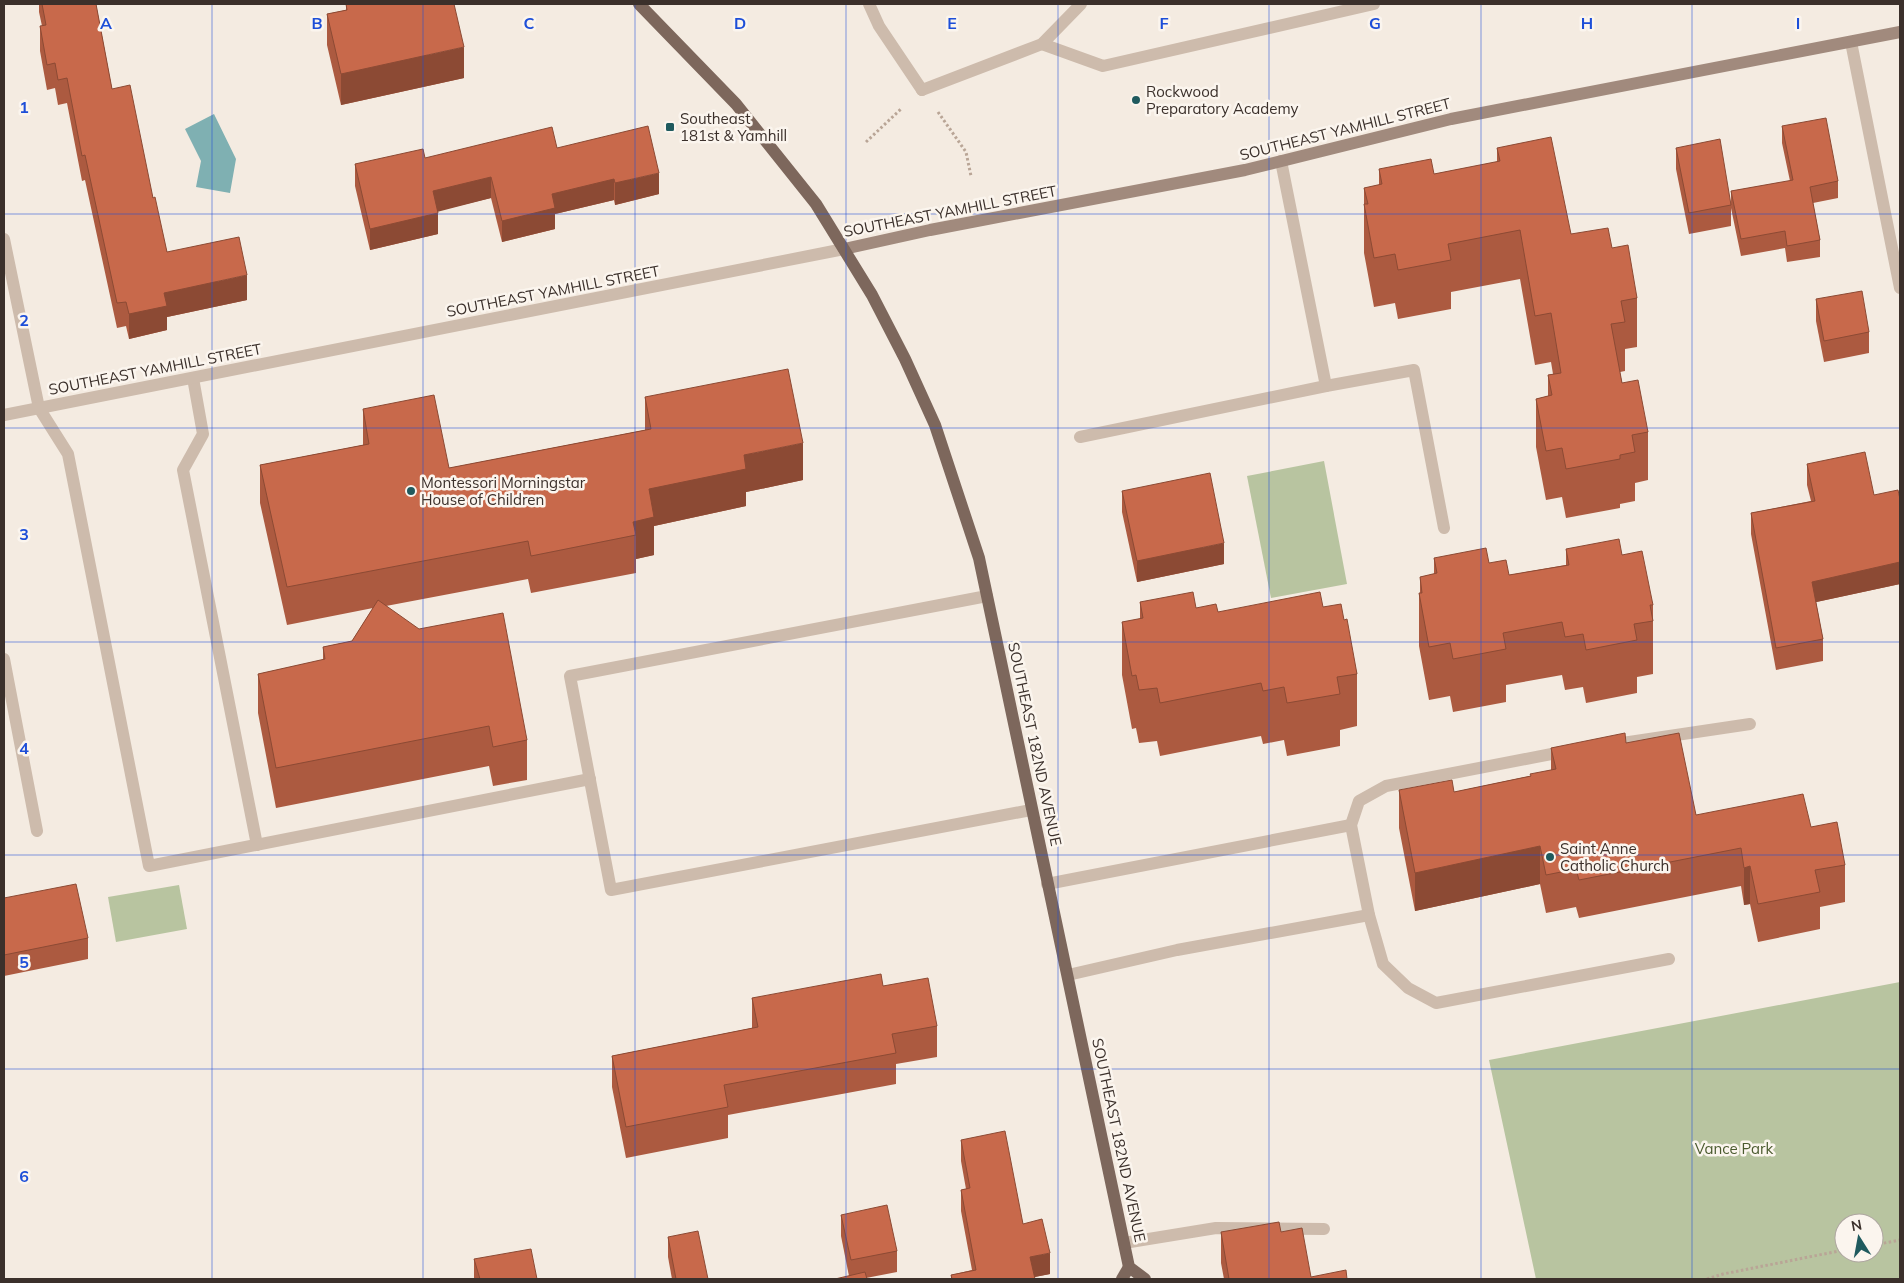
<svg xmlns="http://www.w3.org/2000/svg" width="1904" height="1283" font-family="Mulish,sans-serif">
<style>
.green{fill:#b8c4a0;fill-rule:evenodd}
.water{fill:#7fb0b2}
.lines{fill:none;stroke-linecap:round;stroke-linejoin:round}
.path{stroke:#b9a596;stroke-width:3;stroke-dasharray:2.5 2.5;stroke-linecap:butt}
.lane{stroke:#cdbbac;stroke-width:12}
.street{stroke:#cdbbac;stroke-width:12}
.secondary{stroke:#a18a7d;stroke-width:12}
.primary{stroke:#7d675c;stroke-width:12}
.wall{fill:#ac5a40}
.shaded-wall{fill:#8c4a34}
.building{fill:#c8694b;stroke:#8c4a34}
.grid{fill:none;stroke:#1d4ed8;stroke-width:1;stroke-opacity:0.55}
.poi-dot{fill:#1f5a5e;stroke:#fbf5ee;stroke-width:2}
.labels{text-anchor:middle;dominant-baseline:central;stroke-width:5;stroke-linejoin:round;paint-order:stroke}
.poi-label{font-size:15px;fill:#3b302b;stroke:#fbf5ee;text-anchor:start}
.street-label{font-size:15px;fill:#3b302b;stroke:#fbf5ee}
.park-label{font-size:15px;fill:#4a5a2e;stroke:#fbf5ee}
.grid-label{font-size:16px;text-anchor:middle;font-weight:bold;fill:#1d4ed8;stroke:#fbf5ee;stroke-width:5;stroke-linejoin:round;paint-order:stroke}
</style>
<rect width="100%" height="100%" fill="#f4ebe1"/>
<g class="green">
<path d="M 1324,461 L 1347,584 L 1271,598 L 1247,476 Z"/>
<path d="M 179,885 L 187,929 L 116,942 L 108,897 Z"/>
<path d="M 1900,982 L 1900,1279 L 1536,1279 L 1489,1060 ZM 1844,1223 L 1874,1223 L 1874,1253 L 1844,1253 Z"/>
</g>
<path class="water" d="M 214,114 L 236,159 L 230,193 L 196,187 L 201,161 L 185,129 Z"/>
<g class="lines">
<g class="path">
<path d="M 938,112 L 966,152 L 971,176"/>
<path d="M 866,142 L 902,108"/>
<path d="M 1874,1245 L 1900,1240"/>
<path d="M 1707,1279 L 1723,1274 L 1844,1250"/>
</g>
<g class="lane">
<path d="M 1042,44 L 1103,66 L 1374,4"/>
<path d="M 922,90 L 1042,44 L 1081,4"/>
<path d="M 1281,161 L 1326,386"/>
<path d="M 193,378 L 203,434 L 183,470 L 257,845"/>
<path d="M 39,408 L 68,454 L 149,866 L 590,779"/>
<path d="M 1080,437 L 1326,386 L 1414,370 L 1444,528"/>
<path d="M 987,596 L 570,676 L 611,890 L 1031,810"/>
<path d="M 4,659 L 37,831"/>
<path d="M 1609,745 L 1750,724"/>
<path d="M 1567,751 L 1386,786 L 1359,801 L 1351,825 L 1369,915 L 1383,964 L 1408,988 L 1436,1003 L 1669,959"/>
<path d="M 1047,884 L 1351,825"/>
<path d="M 1068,975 L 1177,950 L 1369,915"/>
<path d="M 1124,1243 L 1216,1228 L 1324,1229"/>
</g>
<g class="street">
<path d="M 869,4 L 879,26 L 922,90"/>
<path d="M 1851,42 L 1900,288"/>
<path d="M 4,239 L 39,408"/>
<path d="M 4,415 L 844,249"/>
</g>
<path class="secondary" d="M 844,249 L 930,230 L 1245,170 L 1451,119 L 1900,32"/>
<g class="primary">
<path d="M 639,4 L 736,104 L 816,204 L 872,295 L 905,359 L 935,425 L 979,558 L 1129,1267 L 1145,1279"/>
<path d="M 1122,1279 L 1129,1267"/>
</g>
</g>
<g class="wall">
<path d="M 39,4 L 96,4 L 112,89 L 153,198 L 167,252 L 247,300 L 167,317 L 167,330 L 129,339 L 126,326 L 117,328 L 85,180 L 82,181 L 67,103 L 58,105 L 55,88 L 47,90 L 40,51 L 40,26 L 42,26 L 39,12 Z"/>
<path d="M 346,4 L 464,78 L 341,105 L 327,45 L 327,14 L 346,10 Z"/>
<path d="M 1782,126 L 1838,181 L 1838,198 L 1813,203 L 1820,240 L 1820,257 L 1787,262 L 1785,248 L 1741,256 L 1731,208 L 1731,226 L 1689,234 L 1676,169 L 1676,148 L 1731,203 L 1731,191 L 1790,181 L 1782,143 Z"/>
<path d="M 557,148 L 659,194 L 615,205 L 614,200 L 555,214 L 555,229 L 502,242 L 491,198 L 437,211 L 438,234 L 370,250 L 355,186 L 355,164 Z"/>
<path d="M 1497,148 L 1571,234 L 1612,248 L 1637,298 L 1637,347 L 1625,349 L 1625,371 L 1620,372 L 1622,383 L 1648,432 L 1648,480 L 1635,483 L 1635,501 L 1620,504 L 1620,508 L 1566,518 L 1562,497 L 1546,500 L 1536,447 L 1536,399 L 1548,396 L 1548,375 L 1553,374 L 1551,362 L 1535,365 L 1520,279 L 1451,292 L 1451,309 L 1398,319 L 1395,303 L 1374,307 L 1364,253 L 1364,188 L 1379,185 L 1379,169 L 1434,174 L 1497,162 Z"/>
<path d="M 1816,299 L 1869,332 L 1869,353 L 1824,362 L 1816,321 Z"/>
<path d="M 645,397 L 803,480 L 746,492 L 746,506 L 654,526 L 654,555 L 636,559 L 636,573 L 531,593 L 528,579 L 386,606 L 527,740 L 527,780 L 493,786 L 489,766 L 276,808 L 258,713 L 258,674 L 323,660 L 323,647 L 352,641 L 373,608 L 287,625 L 260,503 L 260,465 L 363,445 L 363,409 L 449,468 L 645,430 Z"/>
<path d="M 1807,464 L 1874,495 L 1900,499 L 1900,584 L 1816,602 L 1823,639 L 1823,661 L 1776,670 L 1751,534 L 1751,513 L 1811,501 L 1807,485 Z"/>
<path d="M 1122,491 L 1224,564 L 1137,582 L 1122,512 Z"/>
<path d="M 1566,549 L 1622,555 L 1653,605 L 1653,674 L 1637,677 L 1637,693 L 1586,703 L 1583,687 L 1565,690 L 1562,675 L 1506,685 L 1506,702 L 1453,712 L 1450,696 L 1429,700 L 1419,646 L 1419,593 L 1420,593 L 1420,577 L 1434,574 L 1434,558 L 1489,563 L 1509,575 L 1566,565 Z"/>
<path d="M 1140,602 L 1196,608 L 1218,612 L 1323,607 L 1344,620 L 1357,674 L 1357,726 L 1340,730 L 1340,746 L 1287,756 L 1284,740 L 1263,744 L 1261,736 L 1160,756 L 1157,741 L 1139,743 L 1136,728 L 1132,729 L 1122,675 L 1122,622 L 1140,619 Z"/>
<path d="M 1626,743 L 1696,815 L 1811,827 L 1845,865 L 1845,902 L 1820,907 L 1820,929 L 1758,942 L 1750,904 L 1744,905 L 1741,886 L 1579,918 L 1576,907 L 1546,913 L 1540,884 L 1415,911 L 1399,828 L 1399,790 L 1454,792 L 1530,776 L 1551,770 L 1551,748 Z"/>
<path d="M 4,898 L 88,938 L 88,959 L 4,976 Z"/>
<path d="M 883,986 L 937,1026 L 937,1057 L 896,1064 L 896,1084 L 728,1115 L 728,1138 L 626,1158 L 612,1087 L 612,1056 L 752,1028 L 752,998 Z"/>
<path d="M 961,1140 L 1023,1224 L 1050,1274 L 1034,1277 L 1035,1279 L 951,1279 L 951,1275 L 972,1270 L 961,1211 L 961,1190 L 966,1189 L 961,1161 Z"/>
<path d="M 841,1215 L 897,1251 L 897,1272 L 866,1278 L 849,1276 L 841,1236 Z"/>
<path d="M 1221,1232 L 1281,1232 L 1311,1277 L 1347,1279 L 1224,1279 L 1221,1263 Z"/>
<path d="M 668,1237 L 708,1279 L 672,1279 L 668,1257 Z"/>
<path d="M 474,1259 L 537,1279 L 474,1279 Z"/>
</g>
<g class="shaded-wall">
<path d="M 464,47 L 464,78 L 341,105 L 341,74 Z"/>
<path d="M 659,173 L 659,194 L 615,205 L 615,183 Z"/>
<path d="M 491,177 L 491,198 L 433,213 L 433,191 Z"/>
<path d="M 614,179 L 614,200 L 555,214 L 555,229 L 502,242 L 502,221 L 552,194 Z"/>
<path d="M 438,213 L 438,234 L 370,250 L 370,229 Z"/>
<path d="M 247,275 L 247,300 L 167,317 L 167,330 L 129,339 L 129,314 L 164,293 Z"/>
<path d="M 803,443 L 803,480 L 746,492 L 746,506 L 654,526 L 654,555 L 636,559 L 636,535 L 633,522 L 649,489 L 744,455 Z"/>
<path d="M 1224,543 L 1224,564 L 1137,582 L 1137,561 Z"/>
<path d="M 1900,562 L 1900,584 L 1812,603 L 1812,582 Z"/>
<path d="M 1540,846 L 1540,884 L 1415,911 L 1415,873 Z"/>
<path d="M 1750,866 L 1750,904 L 1744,905 L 1744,868 Z"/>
<path d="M 1050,1253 L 1050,1274 L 1030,1278 L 1030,1257 Z"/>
</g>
<g class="building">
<path d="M 42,4 L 96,4 L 112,89 L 130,85 L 153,198 L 155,197 L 167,252 L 239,237 L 247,275 L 164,293 L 167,306 L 129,314 L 126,302 L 117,303 L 85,155 L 82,156 L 67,78 L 58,80 L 55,63 L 47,65 L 40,26 L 46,25 Z"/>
<path d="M 346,4 L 454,4 L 464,47 L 341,74 L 327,14 L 347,10 Z"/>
<path d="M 1826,118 L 1838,181 L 1810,187 L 1820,240 L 1787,246 L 1785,231 L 1741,239 L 1731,191 L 1793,180 L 1782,126 Z"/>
<path d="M 648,126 L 659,173 L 615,183 L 614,179 L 552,194 L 555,208 L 502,221 L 491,177 L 433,191 L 438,213 L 370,229 L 355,164 L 423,149 L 425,158 L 552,127 L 557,148 Z"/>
<path d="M 1551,137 L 1571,234 L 1608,228 L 1612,248 L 1628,245 L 1637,298 L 1621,301 L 1625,322 L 1611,324 L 1622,383 L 1638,380 L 1648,432 L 1632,435 L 1635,452 L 1620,455 L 1620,459 L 1566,469 L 1562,448 L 1546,451 L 1536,399 L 1552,395 L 1548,375 L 1561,373 L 1551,313 L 1535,316 L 1520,230 L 1448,244 L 1451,260 L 1398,270 L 1395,254 L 1374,258 L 1364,204 L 1368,204 L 1364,188 L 1382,184 L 1379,169 L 1431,159 L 1434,174 L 1500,161 L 1497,148 Z"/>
<path d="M 1720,139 L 1731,205 L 1689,213 L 1676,148 Z"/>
<path d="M 1862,291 L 1869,332 L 1824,341 L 1816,299 Z"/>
<path d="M 788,369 L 803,443 L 744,455 L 746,469 L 649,489 L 654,517 L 633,522 L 636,535 L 531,556 L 528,541 L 287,587 L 260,465 L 369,444 L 363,409 L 434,395 L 449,468 L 651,429 L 645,397 Z"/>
<path d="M 1865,452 L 1874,495 L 1898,490 L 1900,499 L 1900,562 L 1812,582 L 1823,639 L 1776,648 L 1751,513 L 1815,501 L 1807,464 Z"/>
<path d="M 1210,473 L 1224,543 L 1137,561 L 1122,491 Z"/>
<path d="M 1619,539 L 1622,555 L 1642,551 L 1653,605 L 1650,605 L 1653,621 L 1634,624 L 1637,640 L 1586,650 L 1583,634 L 1565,637 L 1562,622 L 1503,633 L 1506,649 L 1453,659 L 1450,643 L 1429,647 L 1419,593 L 1422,593 L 1420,577 L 1437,573 L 1434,558 L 1486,548 L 1489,563 L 1506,560 L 1509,575 L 1569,565 L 1566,549 Z"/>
<path d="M 1193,592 L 1196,608 L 1216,604 L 1218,612 L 1320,592 L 1323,607 L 1341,604 L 1344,620 L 1347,619 L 1357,674 L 1337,677 L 1340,694 L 1287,703 L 1284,687 L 1263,691 L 1261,683 L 1160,703 L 1157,688 L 1139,690 L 1136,675 L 1132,676 L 1122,622 L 1143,618 L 1140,602 Z"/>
<path d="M 378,600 L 419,629 L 503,613 L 527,740 L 493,747 L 489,726 L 276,768 L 258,674 L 325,659 L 323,647 L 352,641 Z"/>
<path d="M 1625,733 L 1626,743 L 1679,733 L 1696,815 L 1803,794 L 1811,827 L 1837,822 L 1845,865 L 1815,870 L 1820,892 L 1758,904 L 1750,866 L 1744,868 L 1741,848 L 1579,880 L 1576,869 L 1546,875 L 1540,846 L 1415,873 L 1399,790 L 1452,780 L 1454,792 L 1531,776 L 1530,774 L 1556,769 L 1551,748 Z"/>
<path d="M 76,884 L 88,938 L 4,955 L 4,898 Z"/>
<path d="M 881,974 L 883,986 L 928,978 L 937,1026 L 892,1034 L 896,1053 L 724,1085 L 728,1107 L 626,1127 L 612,1056 L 758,1027 L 752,998 Z"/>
<path d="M 1005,1131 L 1023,1224 L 1042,1219 L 1050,1253 L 1030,1257 L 1035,1279 L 952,1279 L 951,1275 L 976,1270 L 961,1190 L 970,1188 L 961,1140 Z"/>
<path d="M 887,1205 L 897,1251 L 851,1260 L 841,1215 Z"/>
<path d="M 1279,1222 L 1281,1232 L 1302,1228 L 1311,1277 L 1346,1270 L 1347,1279 L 1229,1279 L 1221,1232 Z"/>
<path d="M 698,1231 L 708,1279 L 676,1279 L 668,1237 Z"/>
<path d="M 531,1249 L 537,1279 L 480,1279 L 474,1259 Z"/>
<path d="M 865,1272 L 867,1279 L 835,1279 Z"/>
</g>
<path class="grid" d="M 212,4 L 212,1279M 423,4 L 423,1279M 635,4 L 635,1279M 846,4 L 846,1279M 1058,4 L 1058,1279M 1269,4 L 1269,1279M 1481,4 L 1481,1279M 1692,4 L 1692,1279M 4,214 L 1900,214M 4,428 L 1900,428M 4,642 L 1900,642M 4,855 L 1900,855M 4,1069 L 1900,1069"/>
<g class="poi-dot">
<circle cx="1136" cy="100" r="5"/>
<rect x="665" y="122" width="10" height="10" rx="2.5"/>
<circle cx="411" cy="491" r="5"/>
<circle cx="1550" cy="857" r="5"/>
</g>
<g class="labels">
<g class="poi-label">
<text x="1146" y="91">Rockwood<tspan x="1146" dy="17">Preparatory Academy</tspan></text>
<text x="680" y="118">Southeast<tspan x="680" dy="17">181st &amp; Yamhill</tspan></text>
<text x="421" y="482">Montessori Morningstar<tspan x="421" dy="17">House of Children</tspan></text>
<text x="1560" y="848">Saint Anne<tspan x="1560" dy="17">Catholic Church</tspan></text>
</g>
<g class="street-label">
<text transform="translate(1345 129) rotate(-14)">SOUTHEAST YAMHILL STREET</text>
<text transform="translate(950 211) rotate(-11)">SOUTHEAST YAMHILL STREET</text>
<text transform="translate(553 291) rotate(-11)">SOUTHEAST YAMHILL STREET</text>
<text transform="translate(155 369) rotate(-11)">SOUTHEAST YAMHILL STREET</text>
<text transform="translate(1035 744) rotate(78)">SOUTHEAST 182ND AVENUE</text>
<text transform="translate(1119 1140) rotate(78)">SOUTHEAST 182ND AVENUE</text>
</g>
<g class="park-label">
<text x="1734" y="1148">Vance Park</text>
</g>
</g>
<g class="grid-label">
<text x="106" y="29">A</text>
<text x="317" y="29">B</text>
<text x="529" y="29">C</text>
<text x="740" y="29">D</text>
<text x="952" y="29">E</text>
<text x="1164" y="29">F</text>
<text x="1375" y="29">G</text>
<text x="1587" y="29">H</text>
<text x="1798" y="29">I</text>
<text x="24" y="113">1</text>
<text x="24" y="326">2</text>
<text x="24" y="540">3</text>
<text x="24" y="754">4</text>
<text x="24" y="968">5</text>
<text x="24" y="1182">6</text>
</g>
<rect width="1904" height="1283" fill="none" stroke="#3b302b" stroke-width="10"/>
<g transform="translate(1859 1238) rotate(349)"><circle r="24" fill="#fbf5ee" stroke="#aea6a0"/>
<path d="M0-4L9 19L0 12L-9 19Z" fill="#1f5a5e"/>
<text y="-8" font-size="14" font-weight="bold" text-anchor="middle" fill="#3b302b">N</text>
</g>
</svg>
